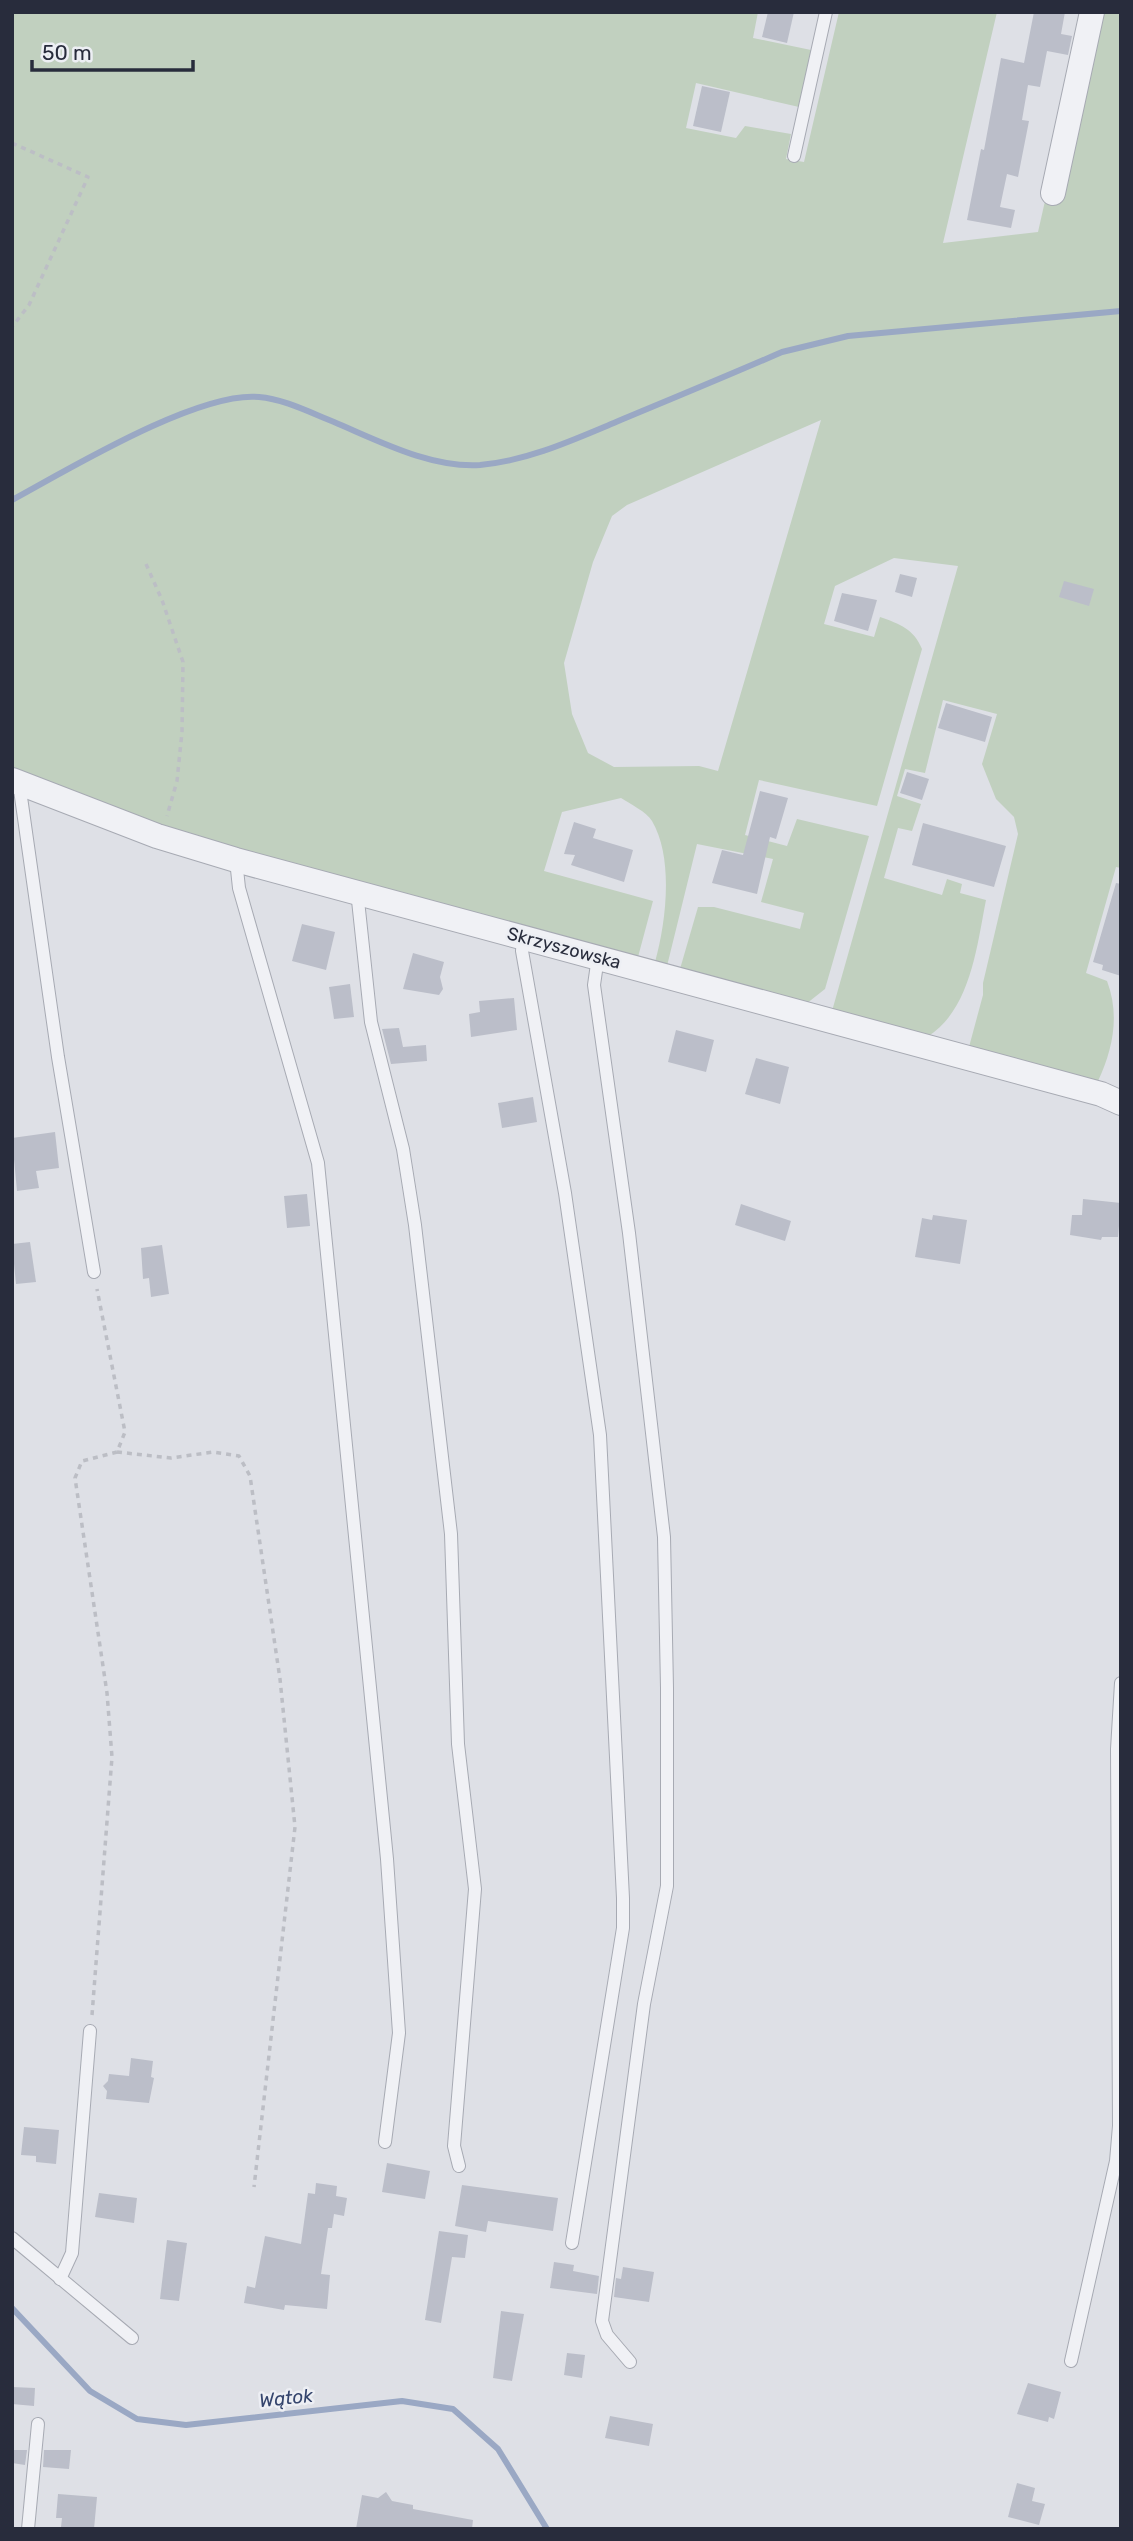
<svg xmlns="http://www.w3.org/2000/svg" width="1133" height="2541" font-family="Rubik,sans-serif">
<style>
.green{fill:#c1d0bf;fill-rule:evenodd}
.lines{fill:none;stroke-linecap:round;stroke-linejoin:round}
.stream{stroke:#9aa8c4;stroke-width:6}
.building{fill:#bbbec9}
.service-casing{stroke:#a7aab3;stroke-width:14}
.minor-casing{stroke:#a7aab3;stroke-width:26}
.path{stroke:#bcbec5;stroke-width:3.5;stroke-dasharray:5 5;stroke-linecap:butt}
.service{stroke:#f0f1f5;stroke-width:12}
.minor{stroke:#f0f1f5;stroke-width:24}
.labels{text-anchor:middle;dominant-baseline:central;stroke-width:5;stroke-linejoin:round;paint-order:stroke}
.street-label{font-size:18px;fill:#282c3c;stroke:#edeff4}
.water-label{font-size:19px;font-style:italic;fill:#35456d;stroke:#edeff4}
</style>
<rect width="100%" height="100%" fill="#dee0e6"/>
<path class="green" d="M 12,12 L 758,12 L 753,38 L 811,50 L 799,107 L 696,83 L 686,128 L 736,138 L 745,126 L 791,134 L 786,159 L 804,162 L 839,12 L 997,12 L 943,243 L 1038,232 L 1045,201 L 1061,202 L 1103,12 L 1121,12 L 1121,868 L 1116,867 L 1086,973 L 1107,981 C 1120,1015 1113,1049 1098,1081 L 969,1047 L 983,995 L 983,983 L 1018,834 L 1014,817 L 996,799 L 982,764 L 997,714 L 943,700 L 925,773 L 905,769 L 897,796 L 921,804 L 912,831 L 898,828 L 884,878 L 942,895 L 947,879 L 962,884 L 960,893 L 986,900 C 977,945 971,1010 927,1037 L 832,1011 L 958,566 L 894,558 L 835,586 L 824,624 L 874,637 L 880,617 C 900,624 914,629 922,649 L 877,806 L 759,780 L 745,835 L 787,846 L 797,819 L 869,836 L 825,989 L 806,1004 L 680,969 L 698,907 L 714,907 L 800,929 L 804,913 L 761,902 L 773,859 L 697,844 L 667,966 L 655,962 C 666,923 674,858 652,821 C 647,812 630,804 621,798 L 562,812 L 544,871 L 653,901 L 638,957 L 177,834 L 12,769 ZM 821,420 L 718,771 L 699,766 L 614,767 L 588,753 L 572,714 L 564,663 L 593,562 L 612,516 L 627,505 Z"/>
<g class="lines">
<g class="stream">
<path d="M 12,500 C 69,469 198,391 259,397 C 284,399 311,413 334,422 C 379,441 430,468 480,465 C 527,461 573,440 616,422 C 671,399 727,376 782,352 L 848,336 L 1121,311"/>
<path d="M 12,2308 L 90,2391 L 137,2419 L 186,2425 L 402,2401 L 453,2409 L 498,2449 L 547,2529"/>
</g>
</g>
<g class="building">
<path d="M 768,12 L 794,12 L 787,43 L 762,37 Z"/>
<path d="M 1034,12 L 1065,12 L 1061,34 L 1072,36 L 1068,55 L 1047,51 L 1040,87 L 1028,85 L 1022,120 L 1029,121 L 1018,177 L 1007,174 L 1000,207 L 1015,210 L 1011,228 L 967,220 L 981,149 L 984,150 L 1001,58 L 1024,63 Z"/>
<path d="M 702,86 L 730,92 L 721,132 L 693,126 Z"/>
<path d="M 900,574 L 917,578 L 912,597 L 895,592 Z"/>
<path d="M 1064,581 L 1094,589 L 1089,606 L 1059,597 Z"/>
<path d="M 842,593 L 877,600 L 868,631 L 834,621 Z"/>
<path d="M 946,703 L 992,717 L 985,742 L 938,728 Z"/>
<path d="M 907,772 L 929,779 L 922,800 L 900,793 Z"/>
<path d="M 760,791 L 788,798 L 776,839 L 770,837 L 757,894 L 712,883 L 722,850 L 743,855 Z"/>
<path d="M 574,822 L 596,829 L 593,838 L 633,850 L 624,882 L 571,865 L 575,855 L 564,854 Z"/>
<path d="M 923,823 L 1006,846 L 994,887 L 912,865 Z"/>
<path d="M 1116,883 L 1121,884 L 1121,976 L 1102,970 L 1103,965 L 1093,962 Z"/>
<path d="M 302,924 L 335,932 L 326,970 L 292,961 Z"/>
<path d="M 413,953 L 444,962 L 440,977 L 443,989 L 439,995 L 403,989 Z"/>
<path d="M 350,984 L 354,1017 L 334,1019 L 329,987 Z"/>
<path d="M 514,998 L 517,1030 L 471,1037 L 469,1014 L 480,1012 L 479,1001 Z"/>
<path d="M 399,1028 L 403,1047 L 426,1045 L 427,1061 L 391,1064 L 382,1029 Z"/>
<path d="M 676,1030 L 714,1040 L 706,1072 L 668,1062 Z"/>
<path d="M 756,1058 L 789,1067 L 780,1104 L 745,1094 Z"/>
<path d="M 533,1097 L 537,1122 L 502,1128 L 498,1103 Z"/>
<path d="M 55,1132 L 59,1168 L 36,1171 L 39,1188 L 17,1191 L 12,1138 Z"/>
<path d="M 307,1194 L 310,1226 L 287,1228 L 284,1196 Z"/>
<path d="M 1083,1199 L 1121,1203 L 1118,1237 L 1102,1237 L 1101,1240 L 1070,1235 L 1072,1215 L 1082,1215 Z"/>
<path d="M 741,1204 L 791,1221 L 785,1241 L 735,1225 Z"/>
<path d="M 933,1215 L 967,1220 L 960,1264 L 915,1257 L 922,1218 L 932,1220 Z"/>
<path d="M 30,1242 L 36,1282 L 16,1284 L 12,1244 Z"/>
<path d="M 162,1245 L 169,1294 L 151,1297 L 149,1278 L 143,1279 L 141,1248 Z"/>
<path d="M 131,2058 L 153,2061 L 151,2077 L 154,2078 L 149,2103 L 106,2099 L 107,2091 L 103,2086 L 108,2081 L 109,2074 L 129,2076 Z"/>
<path d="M 24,2127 L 59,2130 L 56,2164 L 36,2162 L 36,2156 L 21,2155 Z"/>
<path d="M 387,2163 L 430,2171 L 425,2199 L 382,2192 Z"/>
<path d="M 316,2183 L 337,2186 L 336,2196 L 347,2198 L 344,2216 L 334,2214 L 332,2228 L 328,2228 L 321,2274 L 330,2275 L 327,2309 L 285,2305 L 284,2310 L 244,2303 L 247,2286 L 255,2288 L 265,2236 L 301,2244 L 308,2193 L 315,2194 Z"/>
<path d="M 462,2185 L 558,2198 L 553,2231 L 488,2221 L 486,2232 L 455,2226 Z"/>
<path d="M 99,2193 L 137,2198 L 134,2223 L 95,2217 Z"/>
<path d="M 439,2231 L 468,2235 L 465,2258 L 452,2257 L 441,2323 L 425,2320 Z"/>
<path d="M 167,2240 L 187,2243 L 179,2301 L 160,2299 Z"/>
<path d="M 554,2262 L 574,2265 L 573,2271 L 599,2276 L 597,2294 L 550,2288 Z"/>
<path d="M 623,2267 L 654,2272 L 649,2302 L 614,2297 L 616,2278 L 621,2279 Z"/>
<path d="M 501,2311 L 524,2314 L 512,2381 L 493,2378 Z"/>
<path d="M 567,2353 L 585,2355 L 582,2378 L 564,2375 Z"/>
<path d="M 1028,2383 L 1061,2392 L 1054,2419 L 1049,2417 L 1048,2422 L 1017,2414 Z"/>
<path d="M 12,2387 L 35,2388 L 34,2406 L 12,2404 Z"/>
<path d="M 610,2416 L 653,2424 L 649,2446 L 605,2438 Z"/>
<path d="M 12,2450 L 27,2450 L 25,2465 L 12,2463 Z"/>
<path d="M 44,2450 L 71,2450 L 69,2469 L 43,2467 Z"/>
<path d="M 1017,2483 L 1035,2488 L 1032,2501 L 1045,2504 L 1039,2525 L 1008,2517 Z"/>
<path d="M 386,2492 L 392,2501 L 413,2505 L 413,2509 L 473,2520 L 472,2529 L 356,2529 L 362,2495 L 378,2498 Z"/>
<path d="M 58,2494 L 97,2497 L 94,2529 L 61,2527 L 62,2518 L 56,2518 Z"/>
</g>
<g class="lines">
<defs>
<g id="service">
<path d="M 794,156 L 826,12"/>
<path d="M 19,783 L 58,1057 L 94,1272"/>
<path d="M 236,860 L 239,888 L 318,1163 L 387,1859 L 399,2033 L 385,2142"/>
<path d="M 357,891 L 371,1022 L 403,1149 L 415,1225 L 451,1534 L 458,1744 L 475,1889 L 454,2146 L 459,2166"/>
<path d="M 523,937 L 522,951 L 565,1193 L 600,1435 L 623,1898 L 623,1928 L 572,2243"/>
<path d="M 598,957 L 594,985 L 629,1233 L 664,1537 L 667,1688 L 667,1886 L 644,2004 L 602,2321 L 607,2335 L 630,2362"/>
<path d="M 12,2238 L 132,2338"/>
<path d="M 60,2279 L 72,2253 L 90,2031"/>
<path d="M 1071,2361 L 1116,2161 L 1119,2126 L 1117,1749 L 1121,1683"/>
<path d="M 28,2529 L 38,2424"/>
</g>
<g id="minor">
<path d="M 1053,193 L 1092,12"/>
<path d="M 12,780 L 157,836 L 236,860 L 1101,1094 L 1121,1103"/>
</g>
</defs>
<use href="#service" class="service-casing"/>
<use href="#minor" class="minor-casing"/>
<g class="path">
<path d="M 12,143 L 88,177 L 29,305 L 12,327"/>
<path d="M 146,564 L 162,600 L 183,662 L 182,732 L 177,781 L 167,816"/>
<path d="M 117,1452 L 171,1458 L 213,1452 L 239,1456 L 250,1476 L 280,1679 L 295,1827 L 254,2187"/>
<path d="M 92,2015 L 112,1757 L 107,1693 L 75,1478 L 82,1461 L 117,1452 L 125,1432 L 97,1289"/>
</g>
<use href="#service" class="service"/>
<use href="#minor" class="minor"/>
</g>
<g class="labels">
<g class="street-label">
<text transform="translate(564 948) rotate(15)">Skrzyszowska</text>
</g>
<g class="water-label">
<text transform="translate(286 2398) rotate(-6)">Wątok</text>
</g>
</g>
<rect width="1133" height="2541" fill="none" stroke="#282c3c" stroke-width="28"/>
<path d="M32 60v10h161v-10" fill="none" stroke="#282c3c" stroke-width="3.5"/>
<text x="42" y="60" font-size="21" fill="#282c3c" stroke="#edeff4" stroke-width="5" paint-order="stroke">50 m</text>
</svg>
